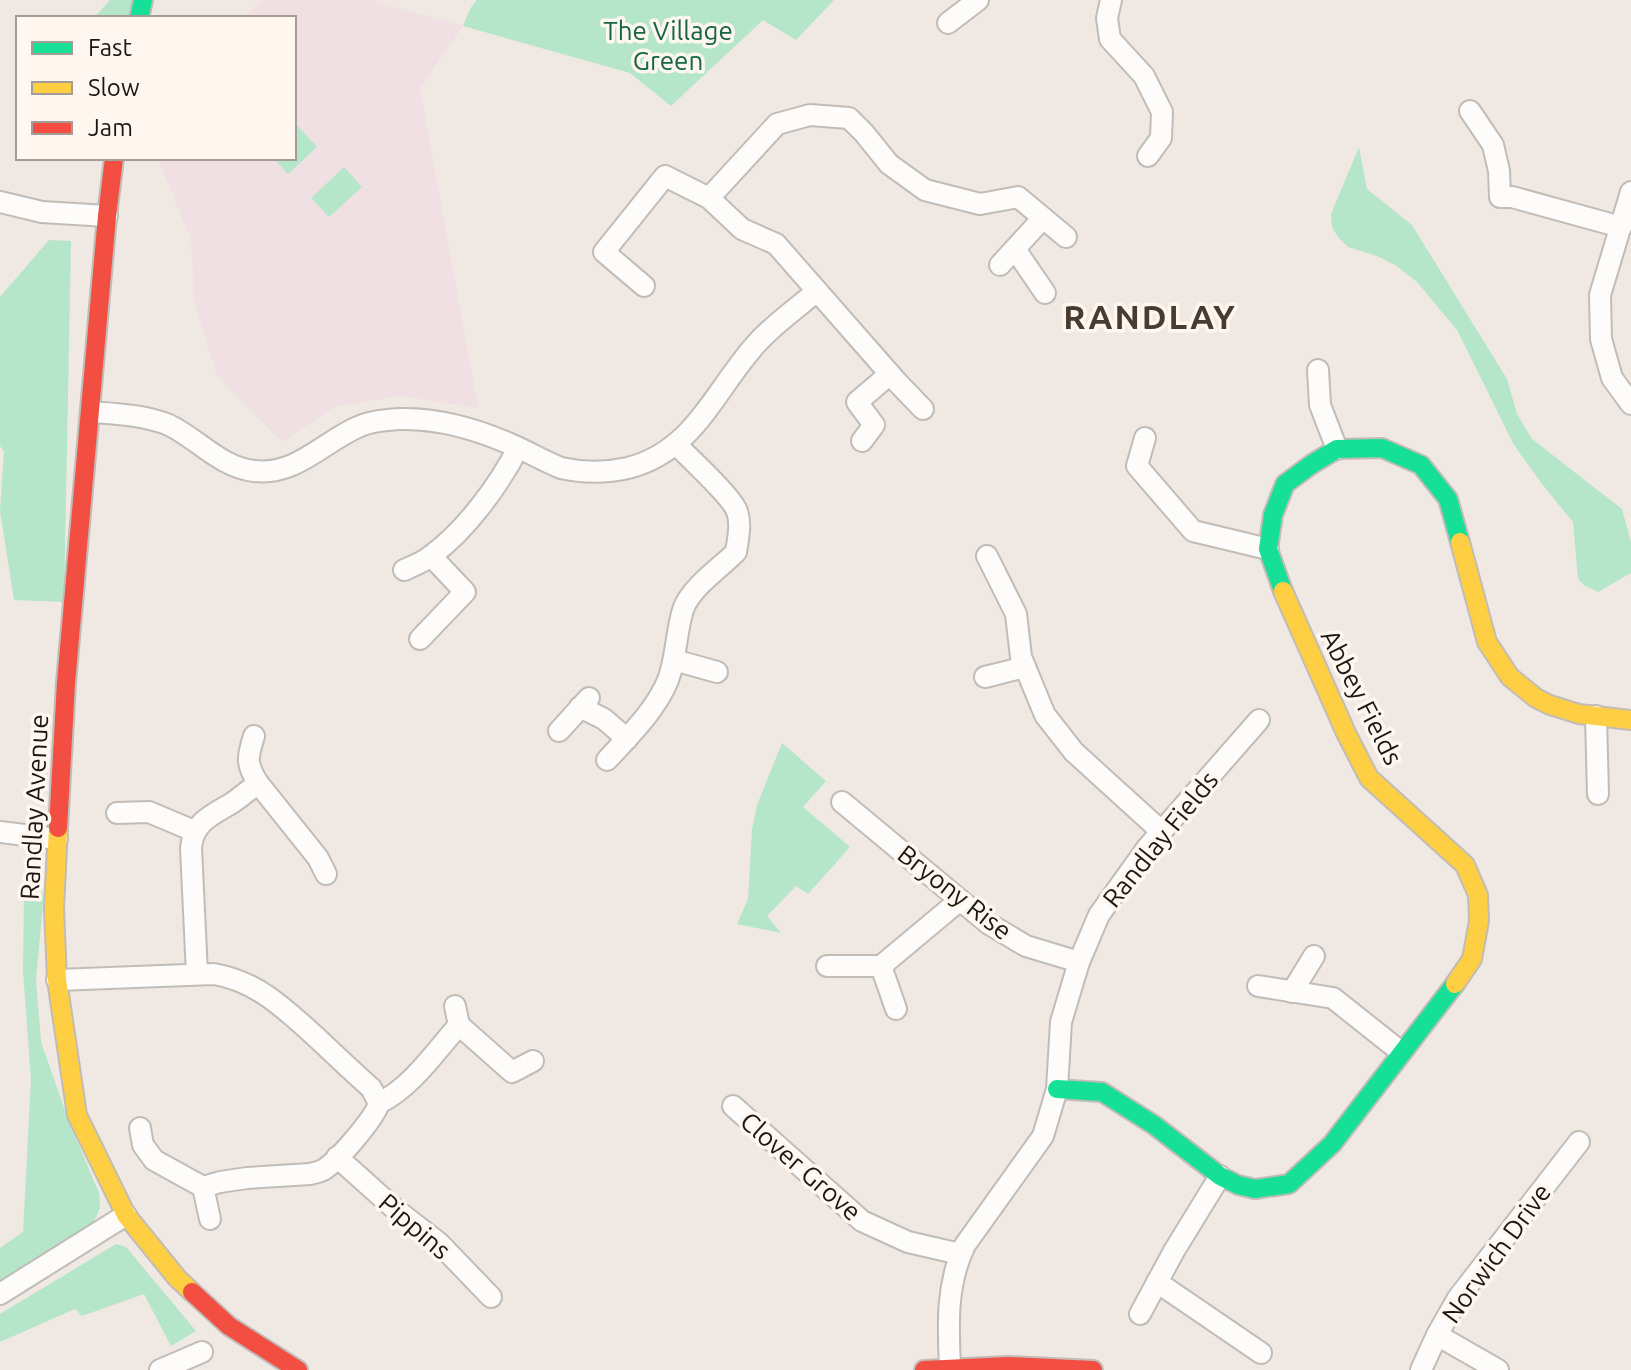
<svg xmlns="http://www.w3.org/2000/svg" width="1631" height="1370" font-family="Ubuntu,sans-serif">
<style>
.education{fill:#f1e0e3}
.green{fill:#b5e6c9}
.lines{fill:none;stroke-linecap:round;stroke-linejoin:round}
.street-casing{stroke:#c2bcb7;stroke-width:24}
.fast-casing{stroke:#c2bcb7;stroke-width:22}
.slow-casing{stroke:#c2bcb7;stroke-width:22}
.jam-casing{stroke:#c2bcb7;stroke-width:22}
.street{stroke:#fdfcfb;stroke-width:20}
.fast{stroke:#16e098;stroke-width:18}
.slow{stroke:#ffcf43;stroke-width:18}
.jam{stroke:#f24e42;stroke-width:18}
.labels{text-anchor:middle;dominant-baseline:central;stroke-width:7;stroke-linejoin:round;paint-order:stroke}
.park-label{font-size:26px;fill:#166544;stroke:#fff6ef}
.street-label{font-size:26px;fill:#1c1713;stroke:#fff6ef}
.district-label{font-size:34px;font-weight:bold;letter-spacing:2px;fill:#473b32;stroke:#fff6ef}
</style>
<rect width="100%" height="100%" fill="#f0e8e2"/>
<path class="education" d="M 263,0 L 370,0 L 463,26 L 420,89 L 478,408 L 400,396 L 334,407 L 282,442 L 217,376 L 194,299 L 191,240 L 158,158 L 294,158 L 294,18 L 244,18 Z"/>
<g class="green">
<path d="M 110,0 L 138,0 L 133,18 L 94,18 Z"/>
<path d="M 477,0 L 834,0 L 796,40 L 763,20 L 671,106 L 630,73 L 463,26 L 470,9 Z"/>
<path d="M 294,122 L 317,147 L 288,174 L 273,158 L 294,158 Z"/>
<path d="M 1359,147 L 1367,189 L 1412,225 L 1507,379 L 1517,414 L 1532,439 L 1622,509 L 1631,542 L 1631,573 L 1598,592 L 1585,586 L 1578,579 L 1573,522 L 1542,484 L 1514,445 L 1457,330 L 1416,281 L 1395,265 L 1377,256 L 1348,247 L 1338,237 L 1332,227 L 1331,214 Z"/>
<path d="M 344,167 L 362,187 L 329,217 L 311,198 Z"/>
<path d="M 49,240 L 71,241 L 64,602 L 14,600 L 0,511 L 4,451 L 0,446 L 0,297 Z"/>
<path d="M 782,743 L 826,781 L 803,807 L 850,847 L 808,894 L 796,886 L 767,916 L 781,933 L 737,924 L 748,899 L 752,829 L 757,805 Z"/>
<path d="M 24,893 L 44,893 L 36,980 L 41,1042 L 68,1119 L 99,1193 L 100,1208 L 94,1222 L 0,1280 L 0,1248 L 23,1232 L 31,1080 L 23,971 Z"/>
<path d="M 116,1244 L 126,1247 L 196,1331 L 171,1346 L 144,1294 L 82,1316 L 75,1309 L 0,1342 L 0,1314 Z"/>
</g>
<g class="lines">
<defs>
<g id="street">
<path d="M 1111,0 L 1107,18 L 1110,39 L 1144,76 L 1162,112 L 1161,138 L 1148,156"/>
<path d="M 948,23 L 978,0"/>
<path d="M 1470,111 L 1493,145 L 1499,171 L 1500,197 L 1512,197 L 1621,227"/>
<path d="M 1631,192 L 1600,295 L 1601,339 L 1612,378 L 1631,404"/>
<path d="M 709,198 L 777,124 L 810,115 L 849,118 L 864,133 L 889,164 L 925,190 L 980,204 L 1018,197 L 1066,237"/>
<path d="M 0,202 L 42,212 L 107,216"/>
<path d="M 1015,249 L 1045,293"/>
<path d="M 1000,265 L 1043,218"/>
<path d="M 644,286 L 604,252 L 665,176 L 709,198 L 742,229 L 776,244 L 897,382 L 923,409"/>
<path d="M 1318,370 L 1320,405 L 1337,449"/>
<path d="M 91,412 C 117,414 145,415 169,425 C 198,439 220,467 254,471 C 296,476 323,442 358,427 C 371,421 386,420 400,419 C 442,418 480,430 517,447 C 532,454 546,462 561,468 C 583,473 606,473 628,468 C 695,451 715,389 757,343 C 774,324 797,308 817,291"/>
<path d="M 1145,438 L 1137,466 L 1193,531 L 1268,549"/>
<path d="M 862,441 L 874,425 L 857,402 L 890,374"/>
<path d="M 987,556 L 1016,614 L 1021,657 L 1045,715 L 1074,752 L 1161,831"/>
<path d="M 404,570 C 413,566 424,562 432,555 C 466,530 499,485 518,448"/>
<path d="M 420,639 L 465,592 L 431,556"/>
<path d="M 674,660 L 717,672"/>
<path d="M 985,677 L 1025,667"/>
<path d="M 580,707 L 604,719 L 627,739"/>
<path d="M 1596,716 L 1598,794"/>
<path d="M 559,731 L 589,698"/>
<path d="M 254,736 C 247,758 246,764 258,783"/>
<path d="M 607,760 C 629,736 656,710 668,680 C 677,657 676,628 684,607 C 693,586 720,568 736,552 C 738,539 742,522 736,509 C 729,494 689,458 676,444"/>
<path d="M 842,802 L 989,924 L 1026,946 L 1079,962"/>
<path d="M 117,813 L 149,812 L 194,831"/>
<path d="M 0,832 L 57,839"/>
<path d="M 827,966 L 881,966 L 960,900"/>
<path d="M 881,966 L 896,1009"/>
<path d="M 197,974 L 191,848 C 193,822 212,815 232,803 C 241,797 249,790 258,783 L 318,858 L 326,874"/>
<path d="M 57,980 L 214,974 C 256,981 284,1008 315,1036 C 333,1053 352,1071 371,1088 L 379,1103"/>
<path d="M 1258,986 L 1333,998 L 1401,1052"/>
<path d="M 1292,992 L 1314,956"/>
<path d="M 455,1006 L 459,1025 L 512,1072 L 533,1061"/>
<path d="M 379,1103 C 412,1087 435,1052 459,1025"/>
<path d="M 733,1106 L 862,1221 L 908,1242 L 960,1254"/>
<path d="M 140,1128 L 143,1145 L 154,1160 L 203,1187 L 210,1219"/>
<path d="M 337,1157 L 395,1209 L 439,1243 L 491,1297"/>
<path d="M 203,1187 L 220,1182 L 247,1178 L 310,1174 C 314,1173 319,1172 323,1170 C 337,1162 375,1118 379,1103"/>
<path d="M 1157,1282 L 1261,1353"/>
<path d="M 0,1294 L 126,1215"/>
<path d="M 1140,1314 L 1174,1251 L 1220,1176"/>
<path d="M 1437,1335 L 1498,1370"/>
<path d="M 950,1367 C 948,1325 946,1284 965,1245 L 1043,1136 L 1057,1089 L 1061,1022 L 1079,962 L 1099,915 L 1147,848 L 1259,720"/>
<path d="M 160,1370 L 202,1352"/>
<path d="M 1421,1370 L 1437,1335 L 1458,1298 L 1579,1142"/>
</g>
<g id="fast">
<path d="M 139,18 L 143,0"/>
<path d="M 1283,591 L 1268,549 L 1273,515 L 1285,484 L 1312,464 L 1337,449 L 1382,448 L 1421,465 L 1448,499 L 1460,542"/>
<path d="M 1057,1089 L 1102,1092 L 1154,1125 L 1220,1176 L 1238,1185 L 1255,1189 L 1289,1184 L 1332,1144 L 1455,984"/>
</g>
<g id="slow">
<path d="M 1460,542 L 1487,642 L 1510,677 L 1536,698 L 1550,705 L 1579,714 L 1631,720"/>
<path d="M 1283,591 L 1346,733 L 1369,778 L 1465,865 L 1478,895 L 1479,921 L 1472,959 L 1455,984"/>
<path d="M 58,828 L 54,908 L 57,980 L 77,1115 L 126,1215 L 177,1278 L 192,1292"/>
</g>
<g id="jam">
<path d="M 58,828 L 66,683 L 107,216 L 114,158"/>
<path d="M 192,1292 L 229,1326 L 298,1370"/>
<path d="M 924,1370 L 1008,1366 L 1093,1370"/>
</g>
</defs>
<use href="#street" class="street-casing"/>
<use href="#fast" class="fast-casing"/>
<use href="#slow" class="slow-casing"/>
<use href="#jam" class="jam-casing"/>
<use href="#street" class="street"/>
<use href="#fast" class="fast"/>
<use href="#slow" class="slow"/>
<use href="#jam" class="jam"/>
</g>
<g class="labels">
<g class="park-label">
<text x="668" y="30">The Village<tspan x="668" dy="30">Green</tspan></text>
</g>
<g class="street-label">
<text transform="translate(1362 697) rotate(63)">Abbey Fields</text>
<text transform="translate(34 807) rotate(-87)">Randlay Avenue</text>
<text transform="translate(1160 839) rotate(-51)">Randlay Fields</text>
<text transform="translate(955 892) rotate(38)">Bryony Rise</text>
<text transform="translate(801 1166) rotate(41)">Clover Grove</text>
<text transform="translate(415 1226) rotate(41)">Pippins</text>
<text transform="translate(1496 1253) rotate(-54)">Norwich Drive</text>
</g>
<g class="district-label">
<text x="1150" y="316">RANDLAY</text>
</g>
</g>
<rect x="16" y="16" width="280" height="144" fill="#fff6ef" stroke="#a49d97" stroke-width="2"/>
<rect x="32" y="42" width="40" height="12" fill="#16e098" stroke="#a49d97" stroke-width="2"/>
<text x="88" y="56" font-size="24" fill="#1c1713">Fast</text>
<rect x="32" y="82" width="40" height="12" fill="#ffcf43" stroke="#a49d97" stroke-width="2"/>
<text x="88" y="96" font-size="24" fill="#1c1713">Slow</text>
<rect x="32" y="122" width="40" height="12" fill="#f24e42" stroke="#a49d97" stroke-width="2"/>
<text x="88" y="136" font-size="24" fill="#1c1713">Jam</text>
</svg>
